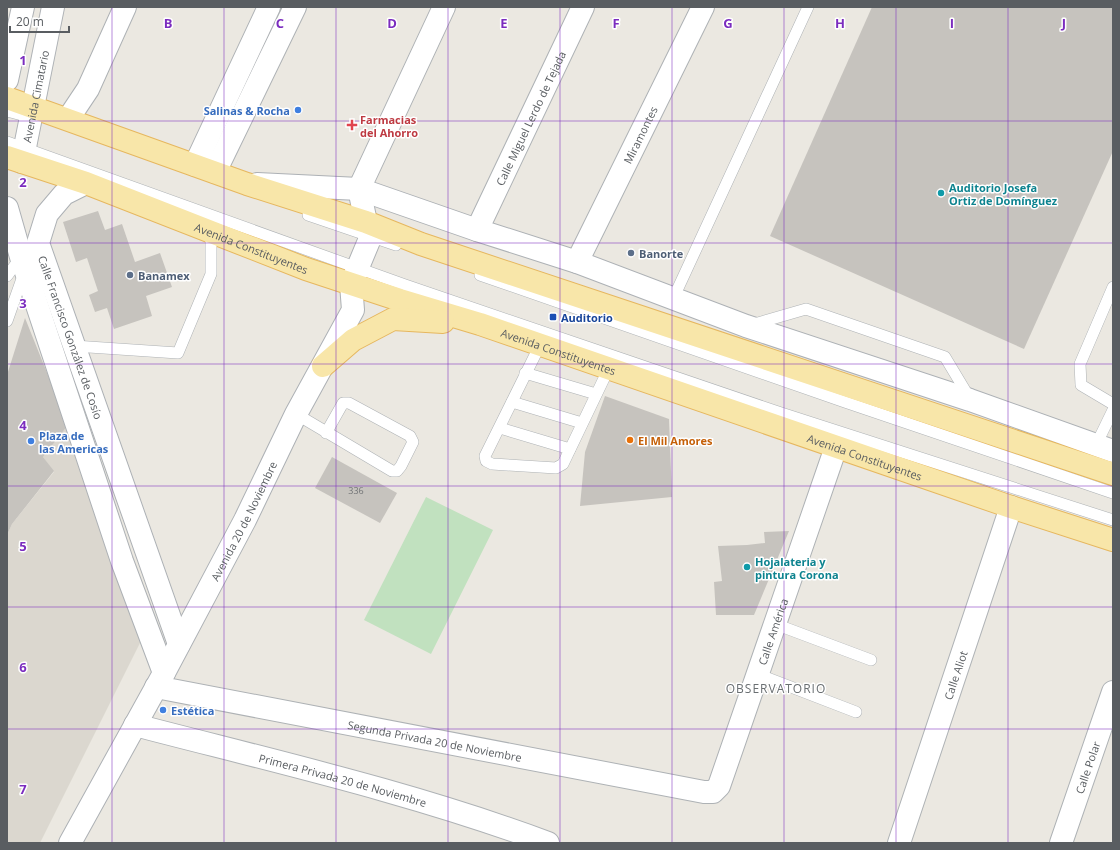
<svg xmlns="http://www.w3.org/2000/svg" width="1120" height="850" font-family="'Open Sans',sans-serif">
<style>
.education{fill:#dbd7cf}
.green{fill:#c1e1bf}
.building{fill:#c6c3be}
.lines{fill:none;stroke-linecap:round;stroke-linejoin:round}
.lane-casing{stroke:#aeb2b5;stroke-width:12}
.street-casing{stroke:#aeb2b5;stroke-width:24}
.secondary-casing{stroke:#adb1b5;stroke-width:24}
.primary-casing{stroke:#e6b75f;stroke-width:24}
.lane{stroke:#fff;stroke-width:11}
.street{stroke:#fff;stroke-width:22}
.secondary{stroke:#fff;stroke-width:22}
.primary{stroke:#f8e6a9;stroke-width:22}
.grid{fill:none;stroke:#7b2cbf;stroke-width:1;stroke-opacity:0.55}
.shop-dot{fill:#3f7fe0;stroke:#fff;stroke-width:1.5}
.health-dot{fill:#e0444e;stroke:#fff;stroke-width:1.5}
.culture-dot{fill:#0f9aa8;stroke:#fff;stroke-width:1.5}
.service-dot{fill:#5c6f8a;stroke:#fff;stroke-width:1.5}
.transit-dot{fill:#1a4fb4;stroke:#fff;stroke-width:1.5}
.food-dot{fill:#e8710a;stroke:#fff;stroke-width:1.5}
.labels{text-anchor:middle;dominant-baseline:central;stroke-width:3;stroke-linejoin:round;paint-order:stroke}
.number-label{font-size:9px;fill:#747678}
.street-label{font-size:11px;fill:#595d61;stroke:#fff}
.shop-label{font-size:11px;font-weight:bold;fill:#366cbe;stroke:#fff;text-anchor:start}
.health-label{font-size:11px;font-weight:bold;fill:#be3a42;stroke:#fff;text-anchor:start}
.culture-label{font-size:11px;font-weight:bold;fill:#0d838f;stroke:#fff;text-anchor:start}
.service-label{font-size:11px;font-weight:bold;fill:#4e5e75;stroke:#fff;text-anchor:start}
.transit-label{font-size:11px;font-weight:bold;fill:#164399;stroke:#fff;text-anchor:start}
.food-label{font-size:11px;font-weight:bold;fill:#c56008;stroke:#fff;text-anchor:start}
.neighbourhood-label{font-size:12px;letter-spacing:1px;fill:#6a6f72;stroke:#fff}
.grid-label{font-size:13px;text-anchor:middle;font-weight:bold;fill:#7b2cbf;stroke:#fff;stroke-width:3;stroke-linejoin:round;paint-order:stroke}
</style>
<rect width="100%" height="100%" fill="#ebe8e1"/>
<path class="education" d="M 68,425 L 141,641 L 40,843 L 7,843 L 7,535 L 12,524 L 54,472 L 43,457 Z"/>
<path class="green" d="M 426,497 L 493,530 L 431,654 L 364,620 Z"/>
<g class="building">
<path d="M 872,7 L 1113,7 L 1113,151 L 1024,349 L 770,236 Z"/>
<path d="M 98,211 L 105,230 L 122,224 L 135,262 L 160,253 L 172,287 L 146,296 L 152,316 L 114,329 L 107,308 L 95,312 L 89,295 L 98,291 L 87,258 L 76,262 L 63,222 Z"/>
<path d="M 25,318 L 68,425 L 43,457 L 54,471 L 12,524 L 7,535 L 7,375 Z"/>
<path d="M 605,396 L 669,419 L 672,497 L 580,506 L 585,452 Z"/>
<path d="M 332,457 L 397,493 L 380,523 L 315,488 Z"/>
<path d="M 789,531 L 754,615 L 716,615 L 714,582 L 722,581 L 718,546 L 747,545 L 765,543 L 764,532 Z"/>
</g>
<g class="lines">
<defs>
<g id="lane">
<path d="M 7,111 L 33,118"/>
<path d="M 7,142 L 405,285 L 781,413 L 1113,520"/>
<path d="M 308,215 L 396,245"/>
<path d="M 480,275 L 845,402 L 1113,493"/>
<path d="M 7,276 L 21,257"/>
<path d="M 1113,287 L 1080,364 L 1081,385 L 1113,404"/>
<path d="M 673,299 L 808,7"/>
<path d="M 7,321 L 24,273"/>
<path d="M 751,325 L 806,309 L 945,357 L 969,397"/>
<path d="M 540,345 L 485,456 L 486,461 L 492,464 L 556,468 L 563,464 L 609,368"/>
<path d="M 74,346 L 178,353 L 211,274 L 211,232"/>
<path d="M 525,373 L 596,394"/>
<path d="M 512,402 L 582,423"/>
<path d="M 296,414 L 392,471 L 397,471 L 401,466 L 413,442 L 410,436 L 349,403 L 343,403 L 326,433"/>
<path d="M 500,428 L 570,449"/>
<path d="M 1096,445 L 1113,410"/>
<path d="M 775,624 L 871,660"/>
<path d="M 757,674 L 856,712"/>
</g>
<g id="street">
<path d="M 68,119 L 88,89 L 125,7"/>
<path d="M 195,165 L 269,7"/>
<path d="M 215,172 L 295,7"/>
<path d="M 359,189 L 444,7"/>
<path id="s1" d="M 477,230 L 583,7"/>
<path id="s2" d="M 577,262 L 703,7"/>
<path id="s3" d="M 156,687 L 704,792 L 713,792 L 719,786 L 836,447"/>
<path id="s4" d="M 135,725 C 273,761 414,793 548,843"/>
<path id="s5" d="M 899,843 L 1011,507"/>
<path id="s6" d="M 1061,843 L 1113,692"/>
</g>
<g id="secondary">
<path d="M 7,80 L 23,7"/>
<path id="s7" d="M 22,162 L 53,7"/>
<path id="s8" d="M 86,183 L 64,194 L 47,214 L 38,243 L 179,644"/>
<path d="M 257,184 L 359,189 L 477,230 L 577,262 L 746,326 L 970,400 L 1113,451"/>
<path d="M 7,208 L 21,257 L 122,561 L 164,673"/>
<path id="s9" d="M 70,843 L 164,673 L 245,520 L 296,414 L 353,310 L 351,284 L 371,236 L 366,222 L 359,189"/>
</g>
<g id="primary">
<path d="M 7,98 L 247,184 L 366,222 L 421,244 L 1113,474"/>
<path id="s10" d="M 7,157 L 86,183 L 306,269 L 400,300 L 480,324 L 1011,507 L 1113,540"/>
<path d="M 323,366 L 353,340 L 393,319 L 443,322"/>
</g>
</defs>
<use href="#lane" class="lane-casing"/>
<use href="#street" class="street-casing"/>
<use href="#secondary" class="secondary-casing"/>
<use href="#primary" class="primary-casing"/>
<use href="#lane" class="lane"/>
<use href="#street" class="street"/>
<use href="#secondary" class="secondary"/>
<use href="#primary" class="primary"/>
</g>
<path class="grid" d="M 112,7 L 112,843M 224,7 L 224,843M 336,7 L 336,843M 448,7 L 448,843M 560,7 L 560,843M 672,7 L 672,843M 784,7 L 784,843M 896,7 L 896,843M 1008,7 L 1008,843M 7,121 L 1113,121M 7,243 L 1113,243M 7,364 L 1113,364M 7,486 L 1113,486M 7,607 L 1113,607M 7,729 L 1113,729"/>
<g class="shop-dot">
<circle cx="298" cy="110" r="4"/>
<circle cx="31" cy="441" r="4"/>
<circle cx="163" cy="710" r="4"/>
</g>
<path class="health-dot" d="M350 119h4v4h4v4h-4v4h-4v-4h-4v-4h4z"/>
<g class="culture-dot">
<circle cx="941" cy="193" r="4"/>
<circle cx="747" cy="567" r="4"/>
</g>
<g class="service-dot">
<circle cx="631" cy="253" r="4"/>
<circle cx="130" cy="275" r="4"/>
</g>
<rect class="transit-dot" x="549" y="313" width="8" height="8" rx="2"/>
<circle class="food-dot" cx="630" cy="440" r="4"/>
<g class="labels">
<g class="number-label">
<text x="356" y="490">336</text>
</g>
<g class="street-label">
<text stroke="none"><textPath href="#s7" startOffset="67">Avenida Cimatario</textPath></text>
<text stroke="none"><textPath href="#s1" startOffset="124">Calle Miguel Lerdo de Tejada</textPath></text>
<text stroke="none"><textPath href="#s2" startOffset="142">Miramontes</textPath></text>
<text stroke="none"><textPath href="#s10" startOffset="261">Avenida Constituyentes</textPath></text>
<text stroke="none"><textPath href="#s8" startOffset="181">Calle Francisco González de Cosío</textPath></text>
<text stroke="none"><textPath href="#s10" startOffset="585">Avenida Constituyentes</textPath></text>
<text stroke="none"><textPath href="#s10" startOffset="909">Avenida Constituyentes</textPath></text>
<text stroke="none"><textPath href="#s9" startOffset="366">Avenida 20 de Noviembre</textPath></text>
<text stroke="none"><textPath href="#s3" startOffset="739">Calle América</textPath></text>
<text stroke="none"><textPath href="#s5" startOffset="177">Calle Aliot</textPath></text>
<text stroke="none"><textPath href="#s3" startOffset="284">Segunda Privada 20 de Noviembre</textPath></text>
<text stroke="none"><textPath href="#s6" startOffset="80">Calle Polar</textPath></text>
<text stroke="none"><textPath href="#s4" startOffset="215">Primera Privada 20 de Noviembre</textPath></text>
</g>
<g class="shop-label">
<text x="290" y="110" text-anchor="end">Salinas &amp; Rocha</text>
<text x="39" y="435">Plaza de<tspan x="39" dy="13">las Americas</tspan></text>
<text x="171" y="710">Estética</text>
</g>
<g class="health-label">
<text x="360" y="119">Farmacias<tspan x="360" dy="13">del Ahorro</tspan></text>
</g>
<g class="culture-label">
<text x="949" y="187">Auditorio Josefa<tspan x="949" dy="13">Ortiz de Domínguez</tspan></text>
<text x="755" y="561">Hojalateria y<tspan x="755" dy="13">pintura Corona</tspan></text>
</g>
<g class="service-label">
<text x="639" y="253">Banorte</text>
<text x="138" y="275">Banamex</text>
</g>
<g class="transit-label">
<text x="561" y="317">Auditorio</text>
</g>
<g class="food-label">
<text x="638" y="440">El Mil Amores</text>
</g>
<g class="neighbourhood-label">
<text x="776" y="688">OBSERVATORIO</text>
</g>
</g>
<g class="grid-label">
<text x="168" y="28">B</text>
<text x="280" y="28">C</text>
<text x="392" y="28">D</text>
<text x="504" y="28">E</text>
<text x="616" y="28">F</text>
<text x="728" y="28">G</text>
<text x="840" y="28">H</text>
<text x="952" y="28">I</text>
<text x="1064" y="28">J</text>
<text x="23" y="65">1</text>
<text x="23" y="187">2</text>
<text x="23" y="308">3</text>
<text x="23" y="430">4</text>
<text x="23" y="551">5</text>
<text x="23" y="672">6</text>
<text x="23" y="794">7</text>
</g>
<rect width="1120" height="850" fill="none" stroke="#595d61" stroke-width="16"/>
<path d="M10 26v6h59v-6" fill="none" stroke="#595d61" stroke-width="2"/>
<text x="16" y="26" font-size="12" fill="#595d61" stroke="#ffffff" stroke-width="3" paint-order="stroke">20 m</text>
</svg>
